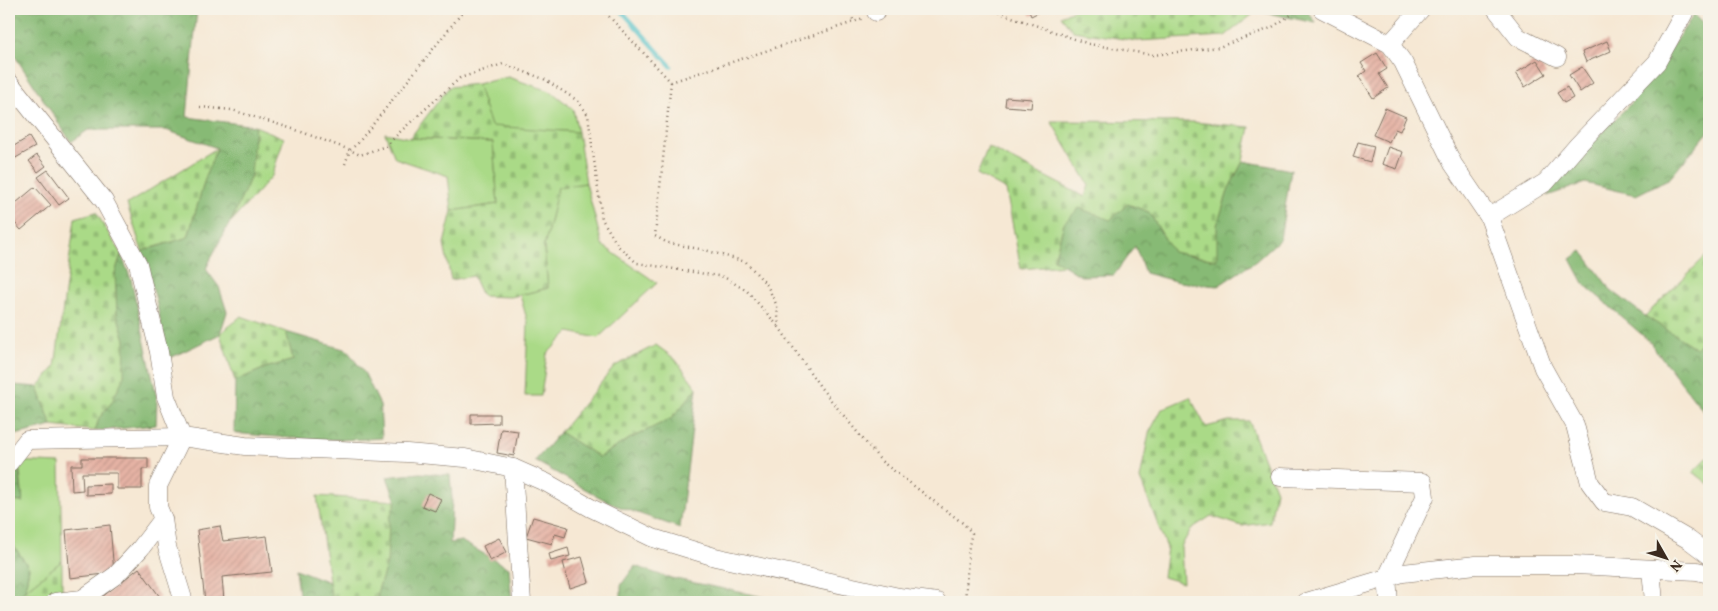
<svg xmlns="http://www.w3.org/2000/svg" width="1718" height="611" font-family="Vollkorn,serif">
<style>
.green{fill:#aada87;stroke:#728252}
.forest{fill:url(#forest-crowns);stroke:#617249}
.cemetery{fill:url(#cemetery-stones);stroke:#728252}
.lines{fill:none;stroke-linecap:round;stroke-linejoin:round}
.stream{stroke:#54c2c9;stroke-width:4.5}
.building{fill:url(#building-hatch)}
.minor-casing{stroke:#7c6c5e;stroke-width:19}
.path{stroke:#7c6c5e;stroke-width:2.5;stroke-dasharray:1 4;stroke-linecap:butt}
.minor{stroke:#fff;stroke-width:18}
</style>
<defs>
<pattern id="forest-crowns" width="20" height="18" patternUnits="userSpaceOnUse" patternTransform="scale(1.25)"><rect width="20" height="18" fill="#87ba74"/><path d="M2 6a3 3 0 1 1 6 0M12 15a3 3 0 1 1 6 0" fill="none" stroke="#70975f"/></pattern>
<pattern id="cemetery-stones" width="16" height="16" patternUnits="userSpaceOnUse" patternTransform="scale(1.25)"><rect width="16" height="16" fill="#aada87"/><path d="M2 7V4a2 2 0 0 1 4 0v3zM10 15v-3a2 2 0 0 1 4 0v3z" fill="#93bb74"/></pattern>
<pattern id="building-hatch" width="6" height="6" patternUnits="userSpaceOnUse" patternTransform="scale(1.25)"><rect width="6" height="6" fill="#e5b2a4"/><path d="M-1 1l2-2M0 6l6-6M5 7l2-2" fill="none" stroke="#c5998d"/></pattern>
</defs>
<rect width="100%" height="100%" fill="#f7f3e8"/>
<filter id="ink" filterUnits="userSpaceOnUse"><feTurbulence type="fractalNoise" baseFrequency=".02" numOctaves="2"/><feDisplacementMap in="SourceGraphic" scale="10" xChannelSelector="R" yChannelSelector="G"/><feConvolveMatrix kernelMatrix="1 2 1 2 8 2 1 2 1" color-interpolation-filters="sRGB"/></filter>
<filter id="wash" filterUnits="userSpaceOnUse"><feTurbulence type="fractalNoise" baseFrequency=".0096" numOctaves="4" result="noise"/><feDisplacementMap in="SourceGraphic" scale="20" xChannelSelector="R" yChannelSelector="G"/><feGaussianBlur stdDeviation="1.12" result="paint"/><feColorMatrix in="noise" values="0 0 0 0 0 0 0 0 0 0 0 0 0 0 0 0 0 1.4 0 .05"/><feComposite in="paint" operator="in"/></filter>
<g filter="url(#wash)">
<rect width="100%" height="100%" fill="#f6e8d4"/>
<g class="green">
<path d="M 508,77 L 552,92 L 573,109 L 578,132 L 491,127 L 477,84 Z"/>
<path d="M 385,133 L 410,138 L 493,142 L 498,204 L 452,211 L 448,176 L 395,158 Z"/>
<path d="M 586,183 L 602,245 L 657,283 L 598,338 L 569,332 L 547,354 L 541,396 L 525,396 L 528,323 L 520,295 L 548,288 L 544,247 L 558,186 Z"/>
<path d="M 14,461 L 60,463 L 62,561 L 25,590 L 62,593 L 62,602 L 13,602 L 25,590 L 29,568 L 9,539 L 9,501 L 23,502 L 20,471 Z"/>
</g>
<g class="forest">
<path d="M 9,9 L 197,9 L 187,117 L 255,126 C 253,142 255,161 250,177 C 241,209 219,238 206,269 L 219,287 L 227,312 L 220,334 L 168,359 L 156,300 L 142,251 L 188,237 L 207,172 L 217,148 L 166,130 L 88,130 L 71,142 L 9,47 Z"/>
<path d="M 1254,9 L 1306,9 L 1316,23 L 1257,11 Z"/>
<path d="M 1694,15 L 1709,30 L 1709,131 L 1670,178 L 1636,195 L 1585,183 L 1547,196 L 1573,161 L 1630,104 Z"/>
<path d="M 1243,161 L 1291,170 L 1280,239 L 1256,261 L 1218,286 L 1179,282 L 1145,273 L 1135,246 L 1114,275 L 1081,276 L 1054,259 L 1064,223 L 1079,208 L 1110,219 L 1128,204 L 1149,212 L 1173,252 L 1216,260 L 1217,225 L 1229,188 Z"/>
<path d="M 1582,251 L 1610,289 L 1645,316 L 1696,348 L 1707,335 L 1709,344 L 1709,418 L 1648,340 L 1585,285 L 1571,259 Z"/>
<path d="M 121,254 L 131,279 L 157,398 L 156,425 L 95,431 L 99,418 L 112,402 L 125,340 L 117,314 L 115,273 Z"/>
<path d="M 286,332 L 347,350 L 365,374 L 380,405 L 382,438 C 333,442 283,438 234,433 L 235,381 L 265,368 L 293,360 Z"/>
<path d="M 9,381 L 13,385 L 38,387 L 52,426 L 15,435 L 9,432 Z"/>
<path d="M 697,388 L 680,528 L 612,504 L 535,461 L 560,432 L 599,457 L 629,439 L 672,418 Z"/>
<path d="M 9,461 L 19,471 L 23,502 L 9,501 Z"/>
<path d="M 420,473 L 450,475 L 452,499 L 450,543 L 461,541 L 509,568 L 512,602 L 379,602 L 377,593 L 387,563 L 389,520 L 396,501 L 387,477 Z"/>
<path d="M 9,539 L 29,568 L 25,590 L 13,602 L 9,602 Z"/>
<path d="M 635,566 L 666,577 L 788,602 L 621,602 L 621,585 Z"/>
<path d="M 296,569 L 329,582 L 332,602 L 300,602 Z"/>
</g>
<g class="cemetery">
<path d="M 1075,9 L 1254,9 L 1257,11 L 1225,36 L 1137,41 L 1073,31 L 1061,16 Z"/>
<path d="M 477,84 L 491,126 L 578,132 L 586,183 L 558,187 L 544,247 L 548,288 L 511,297 L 482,296 L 473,276 L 451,280 L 444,244 L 452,211 L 498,204 L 493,142 L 410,138 L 449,87 Z"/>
<path d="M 1051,121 L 1192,122 L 1250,127 L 1243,161 L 1229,188 L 1217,225 L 1217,260 L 1173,252 L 1149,212 L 1128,204 L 1110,220 L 1079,208 L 1064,223 L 1054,259 L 1064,265 L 1021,269 L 1006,190 L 977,174 L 988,147 L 1085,197 L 1089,185 Z"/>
<path d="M 255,126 L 284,138 L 272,176 L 231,222 L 251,176 Z"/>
<path d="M 217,148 L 207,172 L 188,237 L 142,251 L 127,204 Z"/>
<path d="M 96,212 L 121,254 L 115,273 L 117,314 L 125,340 L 124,376 L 112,402 L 99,418 L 95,431 L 52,426 L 38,387 L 55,367 L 75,218 Z"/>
<path d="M 1709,253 L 1709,332 L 1696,348 L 1645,316 Z"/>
<path d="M 241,316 L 286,332 L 293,360 L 265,368 L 235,381 L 220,334 Z"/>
<path d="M 656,345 L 675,359 L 697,388 L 672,418 L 629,439 L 599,457 L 560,432 L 615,366 Z"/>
<path d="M 1190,397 L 1206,427 L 1229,421 L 1249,421 L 1276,491 L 1270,522 L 1242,526 L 1211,516 L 1191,529 L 1181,547 L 1183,583 L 1163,577 L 1167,548 L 1140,479 L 1149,433 L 1162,409 Z"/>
<path d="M 1709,456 L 1709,484 L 1693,472 Z"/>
<path d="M 317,496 L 396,501 L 389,520 L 387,563 L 377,593 L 379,602 L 332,602 Z"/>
<path d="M 62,561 L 62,593 L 37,598 L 25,590 Z"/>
</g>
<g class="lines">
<path class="stream" d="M 620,9 L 671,66"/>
</g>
<g id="blocks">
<g class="building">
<path d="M 1028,9 L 1040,9 L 1041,11 L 1031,16 Z"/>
<path d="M 1607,41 L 1611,51 L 1586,62 L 1582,52 Z"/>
<path d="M 1377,53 L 1387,69 L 1379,74 L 1388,88 L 1373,98 L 1359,76 L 1366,71 L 1361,63 Z"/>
<path d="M 1537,60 L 1546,74 L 1525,87 L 1516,73 Z"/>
<path d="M 1582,67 L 1593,83 L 1580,92 L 1569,75 Z"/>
<path d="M 1567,87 L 1573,98 L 1564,103 L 1557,93 Z"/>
<path d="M 1006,97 L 1032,99 L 1031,108 L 1005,106 Z"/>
<path d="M 1385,108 L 1406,117 L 1400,131 L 1395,129 L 1389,142 L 1373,135 Z"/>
<path d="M 29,137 L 35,147 L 12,160 L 9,155 L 9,149 Z"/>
<path d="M 1358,142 L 1374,146 L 1370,162 L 1353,157 Z"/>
<path d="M 1388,147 L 1403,152 L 1397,169 L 1382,164 Z"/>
<path d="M 37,155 L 46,166 L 38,172 L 29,161 Z"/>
<path d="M 48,170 L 69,198 L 59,205 L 38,177 Z"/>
<path d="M 35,187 L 51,205 L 21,230 L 9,216 L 9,206 L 10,208 Z"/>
<path d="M 471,414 L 499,414 L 499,423 L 471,424 Z"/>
<path d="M 501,429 L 518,431 L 514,456 L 497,453 Z"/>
<path d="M 82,458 L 148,458 L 148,469 L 142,469 L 142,489 L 117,489 L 117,473 L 82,473 L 83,490 L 72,491 L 71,465 L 82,465 Z"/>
<path d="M 111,484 L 111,494 L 86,495 L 86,485 Z"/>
<path d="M 428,493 L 441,499 L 435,511 L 422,506 Z"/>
<path d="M 533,517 L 568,527 L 565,537 L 555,534 L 552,544 L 526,537 Z"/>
<path d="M 110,525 L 114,573 L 70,578 L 66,530 Z"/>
<path d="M 220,526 L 223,541 L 267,536 L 272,572 L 222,577 L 224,601 L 205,602 L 197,530 Z"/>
<path d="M 499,538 L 507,552 L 490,561 L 483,546 Z"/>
<path d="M 568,548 L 570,556 L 551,561 L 549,554 Z"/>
<path d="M 582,557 L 589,582 L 570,588 L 563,562 Z"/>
<path d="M 139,568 L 160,597 L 153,602 L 98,602 L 97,601 Z"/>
</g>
</g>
</g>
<g filter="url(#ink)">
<use href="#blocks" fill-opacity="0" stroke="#7c6c5e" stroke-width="1"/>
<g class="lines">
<defs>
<g id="minor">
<path d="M 1322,9 L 1390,44 L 1403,62 L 1453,164 L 1489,217 L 1543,368 L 1575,425 L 1590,483 L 1604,502 L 1632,507 L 1689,540 L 1709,555"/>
<path d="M 1496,9 L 1518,37 L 1557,57"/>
<path d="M 876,12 L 877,9"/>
<path d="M 1390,44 L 1421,9"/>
<path d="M 9,82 L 104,201 L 138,264 L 159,352 L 166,397 L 182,437 L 158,486 L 158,507 L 163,519 L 167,547 L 184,602"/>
<path d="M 1489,217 L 1546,182 L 1578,145 L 1657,62 L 1684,13 L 1684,9"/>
<path d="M 9,463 L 27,440 L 182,437 L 245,446 L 407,453 L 465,458 L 513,468 L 547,483 L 591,508 L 653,538 L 715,557 L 899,597 L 937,602"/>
<path d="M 513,468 L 522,602"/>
<path d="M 1280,477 L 1423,482 L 1425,497 L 1387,577 L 1389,602"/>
<path d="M 1651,569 L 1654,602"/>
<path d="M 55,602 L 82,599 L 116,575 L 140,549 L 163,519"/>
<path d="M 1306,602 L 1403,573 L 1476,565 L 1575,565 L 1697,571 L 1709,574"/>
</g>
</defs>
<use href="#minor" class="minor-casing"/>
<g class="path">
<path d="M 602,9 L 671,82 L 854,22 L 863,18"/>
<path d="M 849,9 L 854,22"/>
<path d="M 989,9 L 1089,44 L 1153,55 L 1219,47 L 1271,28 L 1300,9"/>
<path d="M 671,82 L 655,236 L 668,243 L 705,250 L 746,262 L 767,285 L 777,306 L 779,327 L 821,388 L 881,461 L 964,524 L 972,533 L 969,545 L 965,602"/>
<path d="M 200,107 L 232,110 L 296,130 L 350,150 L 360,155 L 386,146 L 402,130 L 460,78 L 503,64 L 544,79 L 578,101 L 588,115 L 602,219 L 618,246 L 637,263 L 724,277 L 747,291 L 779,327"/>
<path d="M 345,164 L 350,150 L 358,143 L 465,9"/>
</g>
<use href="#minor" class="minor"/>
</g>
</g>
<rect width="1718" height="611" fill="none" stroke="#f7f3e8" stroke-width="30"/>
<g transform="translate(1666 558) rotate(129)" stroke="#f7f3e8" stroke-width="4" paint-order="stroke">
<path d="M0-4L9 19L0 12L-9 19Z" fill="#3b2a1e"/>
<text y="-8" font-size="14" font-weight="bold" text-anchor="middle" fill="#3b2a1e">N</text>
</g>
</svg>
